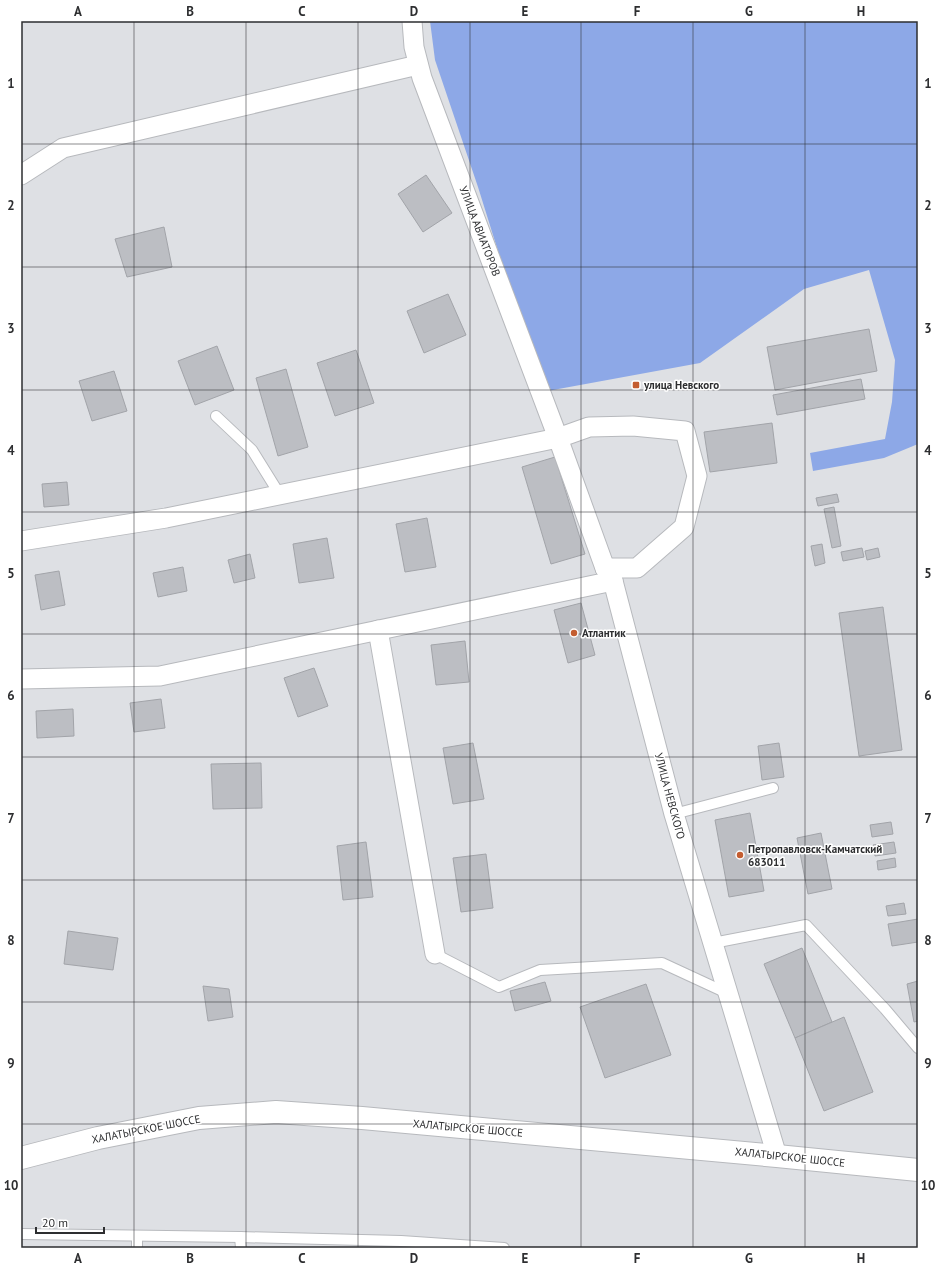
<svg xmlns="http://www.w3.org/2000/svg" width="939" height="1269" font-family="'PT Sans',sans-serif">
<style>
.forest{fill:#8da8e7}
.building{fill:#bcbec3;stroke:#a2a4a9}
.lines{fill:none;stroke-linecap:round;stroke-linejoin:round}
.service-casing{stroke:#b7b9bd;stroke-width:12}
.minor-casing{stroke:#b7b9bd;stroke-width:21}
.tertiary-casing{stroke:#b7b9bd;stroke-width:24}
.service{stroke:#fff;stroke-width:10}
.minor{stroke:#fff;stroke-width:19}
.tertiary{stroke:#fff;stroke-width:22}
.grid{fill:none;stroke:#2d2e30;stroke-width:1;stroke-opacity:0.55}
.poi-dot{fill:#c45d30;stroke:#fff;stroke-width:1.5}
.labels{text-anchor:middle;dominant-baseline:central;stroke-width:3;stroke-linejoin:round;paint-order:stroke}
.street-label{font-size:11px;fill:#2d2e30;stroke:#fff}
.poi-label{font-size:11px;font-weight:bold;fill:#2d2e30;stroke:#fff;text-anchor:start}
.neatline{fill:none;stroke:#2d2e30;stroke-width:1.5}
.grid-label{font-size:13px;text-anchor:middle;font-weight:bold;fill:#2d2e30}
</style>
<rect width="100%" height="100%" fill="#dee0e4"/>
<path class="forest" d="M 430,21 L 917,21 L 918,27 L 918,444 L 884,458 L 813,471 L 810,453 L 885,439 L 892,402 L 895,360 L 869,270 L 804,289 L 700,363 L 542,392 L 478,187 L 435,60 Z"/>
<g class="building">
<path d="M 426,175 L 452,213 L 423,232 L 398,194 Z"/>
<path d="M 164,227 L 172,267 L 127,277 L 115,239 Z"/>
<path d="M 448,294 L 466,335 L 424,353 L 407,311 Z"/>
<path d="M 869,329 L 877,371 L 775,390 L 767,347 Z"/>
<path d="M 217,346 L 234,390 L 195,405 L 178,361 Z"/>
<path d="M 356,350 L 374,403 L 335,416 L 317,363 Z"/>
<path d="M 286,369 L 308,447 L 278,456 L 256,378 Z"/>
<path d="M 114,371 L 127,411 L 92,421 L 79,381 Z"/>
<path d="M 861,379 L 865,399 L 777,415 L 773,395 Z"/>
<path d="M 772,423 L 777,463 L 710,472 L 704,432 Z"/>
<path d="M 555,457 L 585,554 L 551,564 L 522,467 Z"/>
<path d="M 67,482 L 69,505 L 44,507 L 42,484 Z"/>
<path d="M 837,494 L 839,502 L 818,506 L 816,498 Z"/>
<path d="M 834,507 L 841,546 L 832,548 L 824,509 Z"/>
<path d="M 427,518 L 436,567 L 405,572 L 396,524 Z"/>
<path d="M 327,538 L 334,578 L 299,583 L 293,544 Z"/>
<path d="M 822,544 L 825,563 L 815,566 L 811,546 Z"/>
<path d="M 862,548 L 864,557 L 843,561 L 841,552 Z"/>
<path d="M 878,548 L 880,557 L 867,560 L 865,551 Z"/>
<path d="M 250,554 L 255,578 L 234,583 L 228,560 Z"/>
<path d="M 183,567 L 187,591 L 158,597 L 153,573 Z"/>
<path d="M 59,571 L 65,605 L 41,610 L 35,575 Z"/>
<path d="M 581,603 L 595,655 L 568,663 L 554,610 Z"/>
<path d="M 883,607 L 902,750 L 859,756 L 839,613 Z"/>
<path d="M 465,641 L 469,682 L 436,685 L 431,645 Z"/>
<path d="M 314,668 L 328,706 L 298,717 L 284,678 Z"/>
<path d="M 161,699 L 165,728 L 134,732 L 130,703 Z"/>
<path d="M 73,709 L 74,736 L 37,738 L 36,711 Z"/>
<path d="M 473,743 L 484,799 L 453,804 L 443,748 Z"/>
<path d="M 779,743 L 784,777 L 762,780 L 758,746 Z"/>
<path d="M 261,763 L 262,808 L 213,809 L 211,764 Z"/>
<path d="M 750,813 L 764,891 L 729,897 L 715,820 Z"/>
<path d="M 891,822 L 893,834 L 872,837 L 870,825 Z"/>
<path d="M 821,833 L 832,889 L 808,894 L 797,838 Z"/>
<path d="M 366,842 L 373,897 L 343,900 L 337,846 Z"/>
<path d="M 894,842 L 896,853 L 875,856 L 873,845 Z"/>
<path d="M 486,854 L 493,908 L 461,912 L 453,858 Z"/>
<path d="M 895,858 L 896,867 L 878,870 L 877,861 Z"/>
<path d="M 904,903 L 906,914 L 888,916 L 886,906 Z"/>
<path d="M 918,919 L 918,942 L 892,946 L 888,924 Z"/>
<path d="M 68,931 L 118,938 L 113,970 L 64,964 Z"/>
<path d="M 802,948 L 832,1022 L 795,1038 L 764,964 Z"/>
<path d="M 918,981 L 918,1021 L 914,1022 L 907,984 Z"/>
<path d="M 545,982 L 551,1001 L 515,1011 L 510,991 Z"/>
<path d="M 646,984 L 671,1055 L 605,1078 L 580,1007 Z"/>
<path d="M 203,986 L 229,989 L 233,1017 L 208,1021 Z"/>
<path d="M 844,1017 L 873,1092 L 824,1111 L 795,1038 Z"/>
</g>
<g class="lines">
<defs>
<g id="service">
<path d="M 216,416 L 252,450 L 280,495"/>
<path d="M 674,814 L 773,788"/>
<path d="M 713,943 L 806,925 L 885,1009 L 918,1048"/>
<path d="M 435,954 L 499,987 L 540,970 L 662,963 L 729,994"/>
<path d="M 21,1234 L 240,1237 L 401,1241 L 504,1248"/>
<path d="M 240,1237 L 241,1248"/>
<path d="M 137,1248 L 137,1236"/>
</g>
<g id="minor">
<path d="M 412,21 L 414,47 L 422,78 L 558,438 L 605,568 L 613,581 L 674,814 L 777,1156"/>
<path d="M 21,175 L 63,148 L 418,65"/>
<path d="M 21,541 L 166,518 L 558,438 L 589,427 L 633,426 L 685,431 L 697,476 L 684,527 L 637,568 L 605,568"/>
<path d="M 378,630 L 435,954"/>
<path d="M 21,679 L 160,676 L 613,581"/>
</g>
<path id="tertiary" d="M 21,1158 L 98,1138 L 199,1118 L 276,1112 L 362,1118 L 777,1156 L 918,1170"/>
</defs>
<use href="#service" class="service-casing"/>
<use href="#minor" class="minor-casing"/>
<use href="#tertiary" class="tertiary-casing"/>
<use href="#service" class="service"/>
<use href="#minor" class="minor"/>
<use href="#tertiary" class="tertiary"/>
</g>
<path class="grid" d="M 134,21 L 134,1248M 246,21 L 246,1248M 358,21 L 358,1248M 470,21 L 470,1248M 581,21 L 581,1248M 693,21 L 693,1248M 805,21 L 805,1248M 21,144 L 918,144M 21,267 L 918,267M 21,390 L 918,390M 21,512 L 918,512M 21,634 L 918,634M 21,757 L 918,757M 21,880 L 918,880M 21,1002 L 918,1002M 21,1124 L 918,1124"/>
<g class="poi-dot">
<rect x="632" y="381" width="8" height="8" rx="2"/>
<circle cx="574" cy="633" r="4"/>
<circle cx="740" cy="855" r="4"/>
</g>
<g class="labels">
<g class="street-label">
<text transform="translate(480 231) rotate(69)">УЛИЦА АВИАТОРОВ</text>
<text transform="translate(670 796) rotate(75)">УЛИЦА НЕВСКОГО</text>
<text transform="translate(468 1128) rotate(5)">ХАЛАТЫРСКОЕ ШОССЕ</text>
<text transform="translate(146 1129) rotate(-11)">ХАЛАТЫРСКОЕ ШОССЕ</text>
<text transform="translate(790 1157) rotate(6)">ХАЛАТЫРСКОЕ ШОССЕ</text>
</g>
<g class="poi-label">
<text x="644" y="385">улица Невского</text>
<text x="582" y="633">Атлантик</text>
<text x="748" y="849">Петропавловск-Камчатский<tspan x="748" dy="13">683011</tspan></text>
</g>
</g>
<rect width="939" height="1269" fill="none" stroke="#ffffff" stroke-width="44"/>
<path d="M36 1227v6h68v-6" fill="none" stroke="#2d2e30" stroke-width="2"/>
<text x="42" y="1227" font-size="12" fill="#2d2e30" stroke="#ffffff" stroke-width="3" paint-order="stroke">20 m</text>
<rect x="22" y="22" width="895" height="1225" class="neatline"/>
<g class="grid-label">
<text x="78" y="16">A</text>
<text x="190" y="16">B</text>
<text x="302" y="16">C</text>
<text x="414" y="16">D</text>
<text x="525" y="16">E</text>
<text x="637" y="16">F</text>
<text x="749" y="16">G</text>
<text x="861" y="16">H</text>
<text x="11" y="88">1</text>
<text x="928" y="88">1</text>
<text x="11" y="210">2</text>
<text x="928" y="210">2</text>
<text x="11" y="333">3</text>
<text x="928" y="333">3</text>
<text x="11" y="455">4</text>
<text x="928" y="455">4</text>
<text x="11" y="578">5</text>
<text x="928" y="578">5</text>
<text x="11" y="700">6</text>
<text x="928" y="700">6</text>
<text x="11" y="823">7</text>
<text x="928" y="823">7</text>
<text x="11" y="945">8</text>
<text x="928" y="945">8</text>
<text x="11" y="1068">9</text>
<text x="928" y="1068">9</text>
<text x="11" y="1190">10</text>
<text x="928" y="1190">10</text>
<text x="78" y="1263">A</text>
<text x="190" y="1263">B</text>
<text x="302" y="1263">C</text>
<text x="414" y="1263">D</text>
<text x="525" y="1263">E</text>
<text x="637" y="1263">F</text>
<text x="749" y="1263">G</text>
<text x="861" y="1263">H</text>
</g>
</svg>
